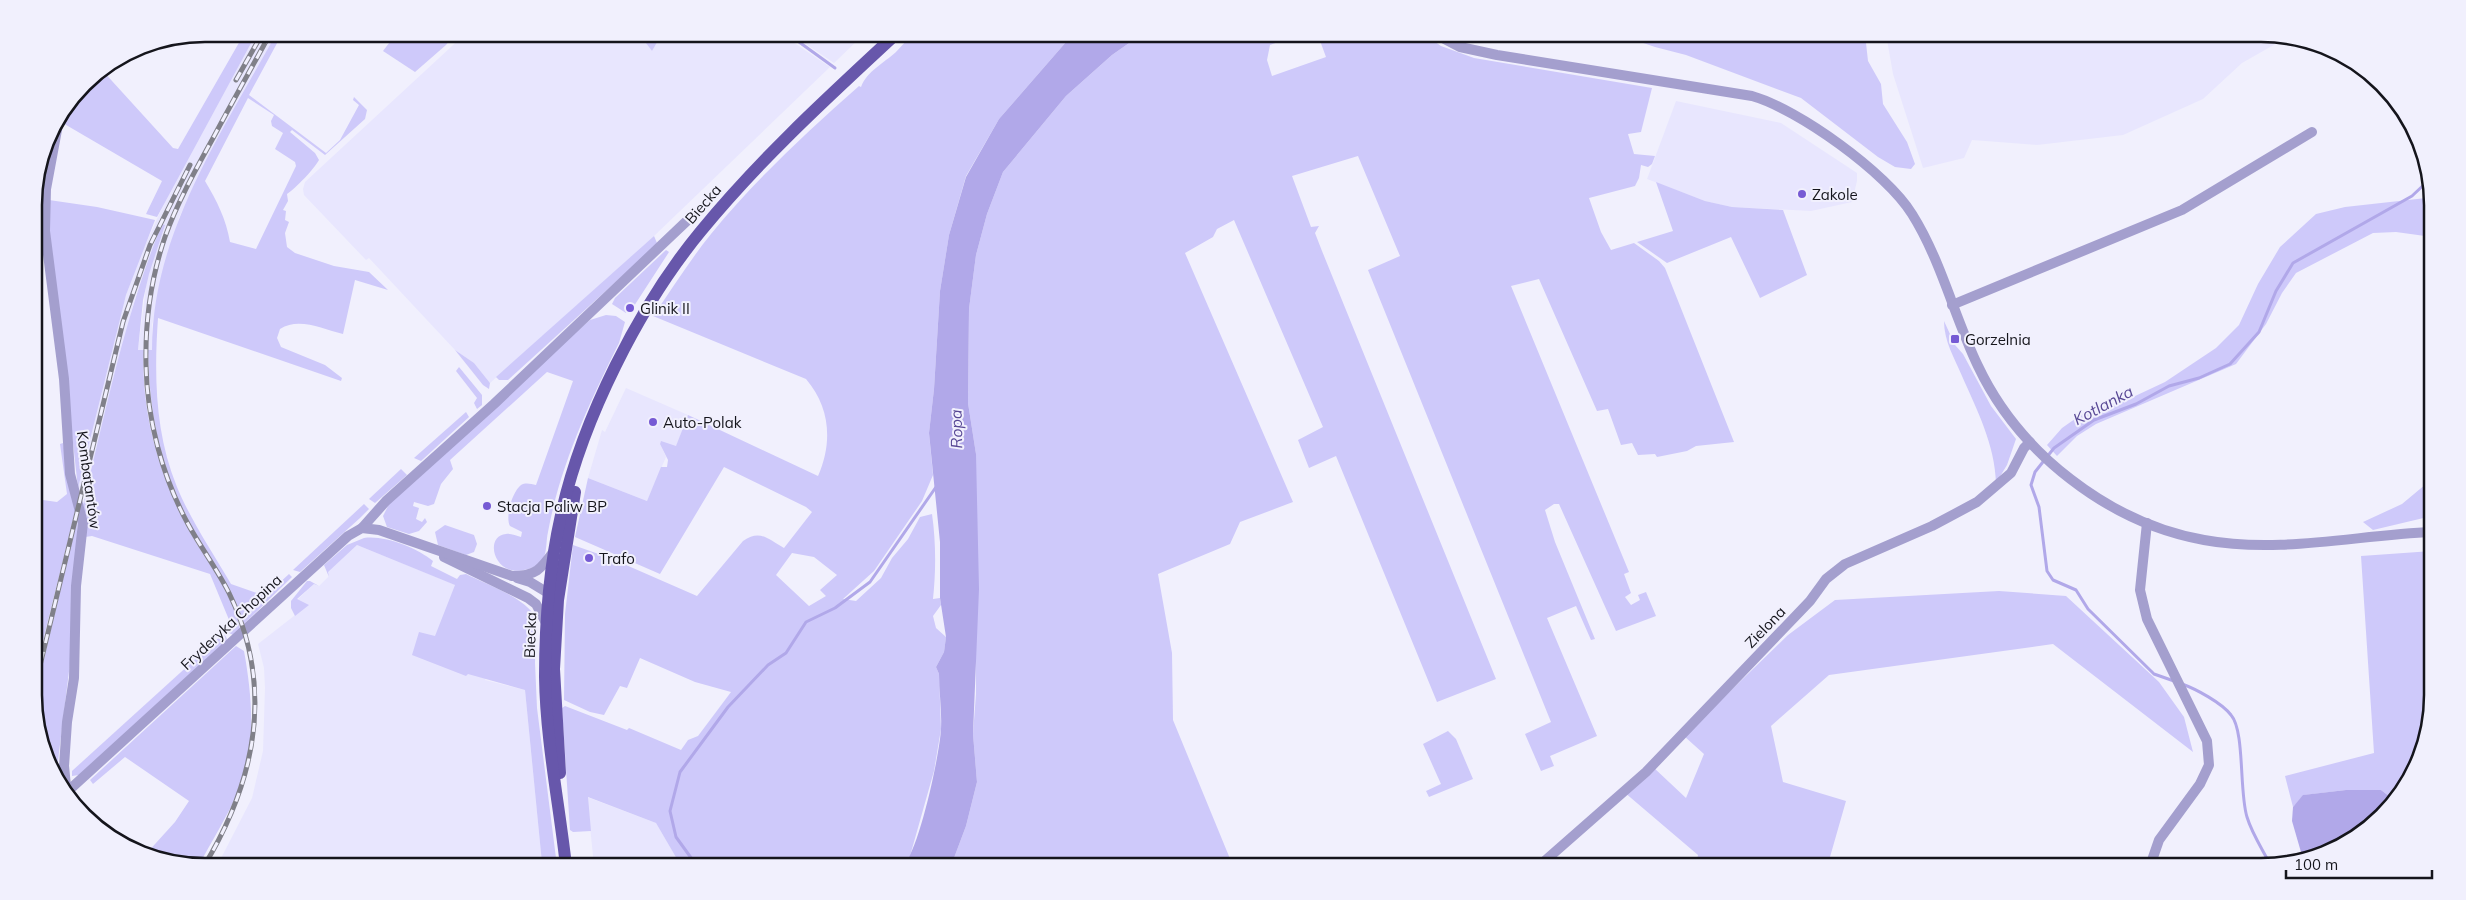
<svg xmlns="http://www.w3.org/2000/svg" width="2466" height="900" font-family="Mulish,sans-serif">
<style>
.built{fill:#e8e6fe}
.green{fill:#cec9fa;fill-rule:evenodd}
.water{fill:#b1a8e9}
.lines{fill:none;stroke-linecap:round;stroke-linejoin:round}
.stream{stroke:#b1a8e9;stroke-width:3}
.minor{stroke:#a49fce;stroke-width:10}
.major{stroke:#6757ab;stroke-width:12}
.rail-casing{stroke:#808089;stroke-width:5}
.rail{stroke:#f1f0fd;stroke-width:3;stroke-dasharray:9;stroke-linecap:butt}
.poi-dot{fill:#765ad4;stroke:#f1f0fd;stroke-width:2}
.labels{text-anchor:middle;dominant-baseline:central;stroke-width:4;stroke-linejoin:round;paint-order:stroke}
.poi-label{font-size:15px;fill:#15151c;stroke:#f1f0fd;text-anchor:start}
.street-label{font-size:15px;fill:#15151c;stroke:#f1f0fd}
.water-label{font-size:16px;font-style:italic;fill:#584895;stroke:#f1f0fd}
.rim{fill:none;stroke:#15151c;stroke-width:2.5}
</style>
<rect width="100%" height="100%" fill="#f1f0fd"/>
<g class="built">
<path d="M 256,34 L 276,34 L 193,187 L 179,218 L 152,325 L 152,350 L 138,350 L 150,255 L 135,298 L 87,491 L 78,488 L 113,342 L 126,295 L 142,252 L 170,190 Z"/>
<path d="M 465,34 L 639,34 L 652,51 L 662,34 L 781,34 L 830,67 L 654,236 L 490,383 L 474,363 L 455,350 L 369,258 L 366,260 L 304,195 L 303,189 L 305,182 Z"/>
<path d="M 791,34 L 864,34 L 834,63 Z"/>
<path d="M 1886,34 L 2260,34 L 2286,38 L 2242,63 L 2203,99 L 2123,135 L 2037,145 L 1972,140 L 1964,158 L 1923,168 L 1893,74 Z"/>
<path d="M 1676,101 L 1781,123 L 1857,173 L 1857,181 L 1852,202 L 1811,211 L 1732,207 L 1705,201 L 1647,179 Z"/>
<path d="M 626,388 L 688,415 L 676,447 L 661,442 L 660,444 L 666,457 L 647,501 L 588,478 L 602,430 L 605,432 Z"/>
<path d="M 357,545 L 530,615 L 485,680 L 525,690 L 542,863 L 519,866 L 217,866 L 252,798 L 263,751 L 265,688 L 264,668 L 258,644 L 308,605 L 297,600 L 314,584 L 319,586 L 329,576 L 327,572 Z"/>
<path d="M 587,797 L 656,823 L 681,866 L 594,866 Z"/>
</g>
<g class="green">
<path d="M 244,34 L 256,34 L 157,217 L 146,214 L 162,181 L 61,122 L 63,115 L 92,77 L 102,70 L 173,148 L 178,149 Z"/>
<path d="M 276,34 L 282,34 L 249,95 L 326,153 L 340,140 L 359,105 L 353,100 L 354,97 L 367,110 L 365,119 L 325,155 L 292,130 L 290,132 L 315,153 L 319,160 C 314,169 296,188 287,194 L 288,201 L 283,210 L 286,211 L 285,220 L 289,222 L 285,233 L 287,247 L 295,253 L 334,266 L 369,272 L 388,290 L 355,280 L 343,334 C 322,329 299,317 280,329 L 277,338 L 281,347 L 325,365 L 342,378 L 341,381 L 158,318 C 154,376 155,433 177,487 C 190,519 213,553 231,584 L 265,596 L 289,574 L 292,577 L 243,625 C 224,579 196,540 176,496 C 156,451 149,399 148,350 L 152,350 C 152,233 222,133 276,34 ZM 248,98 L 274,115 L 271,121 L 272,126 L 283,133 L 275,149 L 295,162 L 296,166 L 256,249 L 230,242 C 226,219 217,201 205,181 Z"/>
<path d="M 396,34 L 455,34 L 446,45 L 415,72 L 383,51 Z"/>
<path d="M 639,34 L 662,34 L 652,51 Z"/>
<path d="M 913,34 L 1073,34 L 999,119 L 966,176 L 949,235 L 940,291 L 934,389 L 929,433 L 933,475 L 922,501 L 874,571 L 843,599 L 856,601 L 881,578 L 892,558 L 908,539 L 920,517 L 932,514 C 936,542 936,571 933,599 L 940,598 L 941,605 L 933,616 L 936,628 L 946,637 L 944,652 L 936,667 L 939,674 L 941,729 L 934,771 L 910,856 L 903,866 L 727,866 L 709,862 L 711,866 L 681,866 L 656,823 L 588,797 L 591,831 L 573,832 L 570,830 L 562,708 L 565,706 L 627,730 L 629,728 L 681,750 L 688,740 L 698,736 L 731,692 L 695,682 L 640,658 L 627,688 L 620,686 L 604,715 L 590,712 L 564,700 L 565,614 L 573,545 L 610,558 L 697,596 L 743,541 C 760,529 768,539 784,548 L 812,512 L 806,507 L 724,467 L 660,574 L 575,537 L 588,478 L 647,501 L 661,467 L 667,467 L 668,460 L 660,444 L 661,441 L 676,446 L 688,415 L 818,476 C 833,442 830,407 806,379 L 653,316 C 672,289 690,260 711,234 C 755,180 807,132 859,86 L 861,87 C 867,71 884,63 896,52 C 902,46 907,39 913,34 ZM 792,553 L 814,557 L 837,575 L 820,590 L 826,596 L 809,606 L 776,575 Z"/>
<path d="M 1142,34 L 1300,34 L 1270,45 L 1267,60 L 1272,76 L 1326,57 L 1319,38 L 1329,34 L 1424,34 L 1441,46 L 1474,58 L 1652,88 L 1641,132 L 1628,134 L 1634,154 L 1655,156 L 1652,164 L 1648,167 L 1641,165 L 1639,178 L 1635,186 L 1589,198 L 1601,232 L 1611,250 L 1634,243 L 1659,261 L 1665,268 L 1734,442 L 1696,446 L 1687,451 L 1657,457 L 1655,454 L 1638,455 L 1632,443 L 1621,445 L 1608,409 L 1597,411 L 1539,279 L 1511,286 L 1629,572 L 1624,574 L 1631,593 L 1625,597 L 1631,605 L 1640,600 L 1638,595 L 1646,592 L 1656,616 L 1616,631 L 1559,504 L 1554,504 L 1545,510 L 1555,542 L 1595,639 L 1591,640 L 1576,606 L 1547,618 L 1597,736 L 1550,756 L 1554,766 L 1541,771 L 1525,734 L 1551,722 L 1368,270 L 1400,256 L 1358,156 L 1292,176 L 1311,227 L 1319,226 L 1315,233 L 1322,251 L 1496,679 L 1437,702 L 1336,456 L 1309,468 L 1298,440 L 1323,427 L 1234,220 L 1217,229 L 1213,237 L 1185,253 L 1293,502 L 1240,522 L 1230,544 L 1158,574 L 1172,653 L 1173,720 L 1233,866 L 951,866 L 966,826 L 977,782 L 973,734 L 976,694 L 976,454 L 968,403 L 969,309 L 976,255 L 987,214 L 1003,172 L 1066,96 L 1112,55 Z"/>
<path d="M 1617,34 L 1865,34 L 1868,61 L 1881,84 L 1883,104 L 1907,142 L 1915,164 L 1911,169 L 1895,167 L 1878,157 L 1801,98 L 1686,55 L 1655,47 Z"/>
<path d="M 2428,173 L 2431,183 L 2431,234 L 2425,236 L 2396,232 L 2373,233 L 2296,273 L 2282,293 L 2266,324 L 2236,364 L 2096,424 L 2077,436 L 2057,456 L 2047,445 L 2062,428 L 2082,414 L 2133,397 L 2165,382 L 2216,348 L 2239,325 L 2258,284 L 2280,247 L 2316,214 L 2345,207 L 2426,198 Z"/>
<path d="M 1656,182 L 1705,201 L 1732,207 L 1783,210 L 1807,275 L 1760,298 L 1731,237 L 1667,263 L 1637,242 L 1673,231 Z"/>
<path d="M 49,200 L 97,207 L 155,220 L 126,295 L 78,488 L 49,226 Z"/>
<path d="M 162,224 L 165,225 L 149,274 L 143,300 L 138,350 L 144,350 C 140,417 163,487 197,544 C 213,570 235,598 240,629 L 233,635 L 227,632 L 232,627 L 210,574 L 92,536 L 85,537 L 87,519 L 83,505 C 106,410 125,315 162,224 Z"/>
<path d="M 654,236 L 657,243 L 653,248 L 508,380 L 499,380 L 496,377 Z"/>
<path d="M 666,250 L 669,252 L 634,306 L 631,305 L 626,313 L 612,304 L 615,298 Z"/>
<path d="M 606,315 L 616,316 L 625,322 L 619,343 C 589,403 560,466 548,532 C 546,540 547,552 543,559 C 540,565 534,567 528,569 C 494,580 483,536 506,534 C 511,533 516,536 521,537 L 522,532 L 510,526 C 505,517 512,492 521,485 C 526,482 531,484 536,485 L 573,381 L 547,372 L 450,460 L 453,469 L 441,484 L 434,504 L 428,506 L 414,502 L 413,506 L 419,508 L 416,519 L 422,522 L 425,518 L 427,522 L 419,531 L 409,534 L 387,527 L 383,516 L 389,504 L 568,339 L 590,320 Z"/>
<path d="M 1944,321 L 1955,345 L 1963,354 L 1991,406 L 2016,439 L 2007,465 L 1996,483 C 1995,445 1977,410 1962,376 C 1954,357 1944,341 1944,321 Z"/>
<path d="M 455,350 L 474,363 L 490,383 L 489,389 L 483,385 Z"/>
<path d="M 459,367 L 482,395 L 482,405 L 477,409 L 474,403 L 477,398 L 456,371 Z"/>
<path d="M 466,412 L 469,417 L 421,461 L 414,458 Z"/>
<path d="M 63,443 L 76,508 L 37,665 L 36,499 L 57,502 L 67,494 L 60,444 Z"/>
<path d="M 401,469 L 407,475 L 375,503 L 369,499 Z"/>
<path d="M 2432,479 L 2432,516 L 2373,530 L 2363,522 L 2402,504 Z"/>
<path d="M 364,504 L 369,509 L 360,518 L 300,572 L 293,570 Z"/>
<path d="M 78,516 L 72,647 L 57,769 L 37,728 L 37,688 Z"/>
<path d="M 445,525 L 474,535 L 477,544 L 474,552 L 466,555 L 438,545 L 435,532 Z"/>
<path d="M 364,538 C 385,535 417,548 433,561 L 431,566 L 457,579 L 460,575 L 466,574 C 486,584 526,598 536,618 L 535,663 L 537,708 L 557,866 L 525,866 L 542,863 L 525,690 L 468,674 L 466,676 L 412,655 L 419,632 L 435,636 L 455,585 L 357,545 L 328,572 L 329,577 L 324,565 L 347,545 Z"/>
<path d="M 2432,551 C 2432,623 2446,745 2394,800 L 2381,790 L 2346,790 L 2304,795 L 2293,807 L 2285,776 L 2374,753 L 2361,556 Z"/>
<path d="M 307,581 L 310,581 L 319,586 L 314,584 L 297,599 L 309,605 L 295,616 L 291,608 L 291,601 Z"/>
<path d="M 1999,591 L 2066,596 L 2159,682 L 2184,717 L 2193,752 L 2053,644 L 1829,675 L 1771,726 L 1783,782 L 1846,801 L 1828,864 L 1825,866 L 1696,866 L 1698,855 L 1624,792 L 1653,767 L 1686,798 L 1704,754 L 1684,736 L 1788,635 L 1835,600 Z"/>
<path d="M 224,633 L 227,639 L 225,642 L 79,775 L 72,776 L 72,771 Z"/>
<path d="M 236,646 L 244,651 C 252,695 257,749 239,791 C 227,816 212,841 199,865 L 151,857 L 146,854 L 175,822 L 189,801 L 125,757 L 93,784 L 90,780 Z"/>
<path d="M 1448,731 L 1456,739 L 1473,779 L 1429,797 L 1426,791 L 1441,784 L 1423,744 Z"/>
</g>
<g class="water">
<path d="M 1073,34 L 1142,34 L 1112,55 L 1066,96 L 1003,172 L 987,214 L 976,255 L 969,309 L 968,403 L 976,454 L 979,589 L 973,734 L 977,782 L 966,826 L 951,866 L 903,866 C 919,851 940,753 941,729 C 942,711 939,692 939,674 L 936,667 L 944,652 L 946,637 L 940,598 L 940,542 L 929,433 L 934,389 L 940,291 L 949,235 L 966,177 L 999,119 Z"/>
<path d="M 2346,790 L 2381,790 L 2394,800 C 2365,830 2345,849 2303,859 L 2292,821 L 2293,807 L 2303,795 Z"/>
</g>
<g class="lines">
<g class="stream">
<path d="M 788,34 L 835,68"/>
<path d="M 2174,681 L 2154,674 L 2088,609 L 2076,590 L 2053,580 L 2047,571 L 2039,507 L 2031,485 L 2035,472 L 2054,448 L 2094,420 L 2136,404 L 2169,386 L 2199,378 L 2230,364 L 2259,332 L 2276,291 L 2293,263 L 2412,196 L 2430,179"/>
<path d="M 2182,684 C 2196,689 2222,703 2231,715 C 2245,731 2239,792 2247,817 C 2252,834 2263,850 2271,866"/>
<path d="M 697,866 L 676,837 L 670,811 L 680,772 L 728,707 L 768,665 L 786,653 L 806,622 L 835,608 L 870,582 L 936,487"/>
</g>
<g class="minor">
<path d="M 1435,34 L 1460,47 L 1497,55 L 1752,96 C 1798,109 1887,173 1912,214 C 1941,260 1954,316 1978,366 C 2019,453 2109,523 2204,540 C 2280,554 2356,535 2432,532"/>
<path d="M 59,119 L 46,189 L 45,231 L 64,379 L 70,474 L 83,523 L 76,586 L 74,678 L 67,722 L 64,766 L 66,786"/>
<path d="M 1952,305 L 2182,210 L 2312,132"/>
<path d="M 2147,523 L 2140,590 L 2147,619 L 2207,741 L 2209,765 L 2200,784 L 2159,840 L 2150,866"/>
<path d="M 362,528 L 386,501 L 494,404 L 691,217"/>
<path d="M 444,557 L 528,598 L 536,604 L 546,623"/>
<path d="M 517,578 L 530,582 L 553,596"/>
<path d="M 68,791 L 348,536 L 362,528 L 379,530 L 512,576 C 536,576 541,569 554,551"/>
<path d="M 1539,866 L 1646,772 L 1810,601 L 1826,579 L 1845,564 L 1932,526 L 1977,502 L 2011,473 L 2024,448 L 2030,442"/>
</g>
<g class="major">
<path d="M 560,773 L 554,669 L 558,600 L 575,492"/>
<path d="M 566,866 C 559,803 546,741 545,677 C 545,623 549,568 561,515 C 582,420 639,306 701,231 C 760,159 828,97 896,34"/>
</g>
<defs>
<g id="rail">
<path d="M 236,80 L 262,34"/>
<path d="M 37,678 L 123,322 L 150,245 L 190,165"/>
<path d="M 204,866 C 256,780 275,688 229,593 C 217,569 201,548 188,524 C 162,476 147,419 146,365 C 145,321 151,278 165,237 C 177,203 195,171 212,140 C 231,104 251,69 270,34"/>
</g>
</defs>
<use href="#rail" class="rail-casing"/>
<use href="#rail" class="rail"/>
</g>
<g class="poi-dot">
<circle cx="1802" cy="194" r="5"/>
<circle cx="630" cy="308" r="5"/>
<rect x="1950" y="334" width="10" height="10" rx="2.5"/>
<circle cx="653" cy="422" r="5"/>
<circle cx="487" cy="506" r="5"/>
<circle cx="589" cy="558" r="5"/>
</g>
<g class="labels">
<g class="poi-label">
<text x="1812" y="194">Zakole</text>
<text x="640" y="308">Glinik II</text>
<text x="1965" y="339">Gorzelnia</text>
<text x="663" y="422">Auto-Polak</text>
<text x="497" y="506">Stacja Paliw BP</text>
<text x="599" y="558">Trafo</text>
</g>
<g class="street-label">
<text transform="translate(703 204) rotate(-49)">Biecka</text>
<text transform="translate(89 480) rotate(82)">Kombatantów</text>
<text transform="translate(231 622) rotate(-43)">Fryderyka Chopina</text>
<text transform="translate(1765 627) rotate(-46)">Zielona</text>
<text transform="translate(530 635) rotate(-88)">Biecka</text>
</g>
<g class="water-label">
<text transform="translate(2103 405) rotate(-28)">Kotlanka</text>
<text transform="translate(956 429) rotate(-91)">Ropa</text>
</g>
</g>
<path d="M0 0H2466V900H0ZM205 42H2261A163 163 0 0 1 2424 205V695A163 163 0 0 1 2261 858H205A163 163 0 0 1 42 695V205A163 163 0 0 1 205 42Z" fill="#f1f0fd" fill-rule="evenodd"/>
<path class="rim" d="M205 42H2261A163 163 0 0 1 2424 205V695A163 163 0 0 1 2261 858H205A163 163 0 0 1 42 695V205A163 163 0 0 1 205 42Z"/>
<path d="M2286 870v8h146v-8" fill="none" stroke="#15151c" stroke-width="2.5"/>
<text x="2294" y="870" font-size="15" fill="#15151c" stroke="#f1f0fd" stroke-width="4" paint-order="stroke">100 m</text>
</svg>
